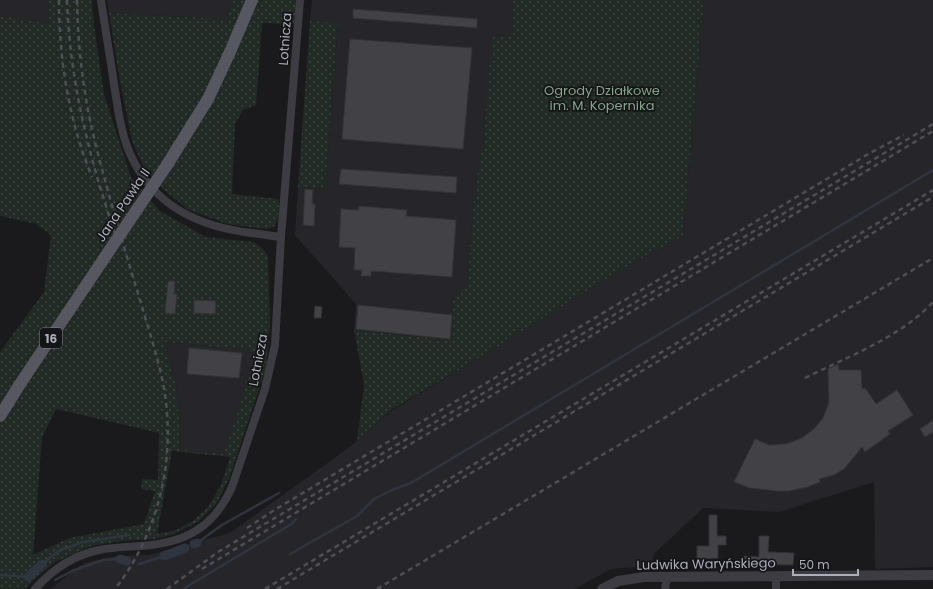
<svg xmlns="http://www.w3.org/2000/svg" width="933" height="589" font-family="Poppins,sans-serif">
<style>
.built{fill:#262529}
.grass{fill:url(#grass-dots);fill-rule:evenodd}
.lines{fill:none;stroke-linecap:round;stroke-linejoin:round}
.stream{stroke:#2f3540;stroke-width:2.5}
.canal{stroke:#2f3540;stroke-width:9}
.building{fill:#414146;stroke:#343338}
.minor{stroke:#3d3c43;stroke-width:8}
.tertiary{stroke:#3d3c43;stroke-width:10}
.primary{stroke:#565760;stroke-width:12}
.rail{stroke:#4d4e56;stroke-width:2.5;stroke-dasharray:5 4;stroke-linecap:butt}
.primary-bridge{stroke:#565760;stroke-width:12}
.labels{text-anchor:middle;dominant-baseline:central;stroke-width:3.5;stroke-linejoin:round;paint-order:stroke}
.shield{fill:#151417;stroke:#7f808a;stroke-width:1}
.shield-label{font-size:12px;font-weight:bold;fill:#acaebb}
.street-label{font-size:13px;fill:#acaebb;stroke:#151417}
.park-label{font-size:13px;fill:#83a68c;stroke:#151417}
</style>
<defs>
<pattern id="grass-dots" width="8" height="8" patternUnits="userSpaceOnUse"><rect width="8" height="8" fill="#212a24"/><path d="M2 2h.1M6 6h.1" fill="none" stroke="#3f4642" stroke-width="1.8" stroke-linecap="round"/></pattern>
</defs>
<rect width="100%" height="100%" fill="#1a191c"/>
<g class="built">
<path d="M 0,0 L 48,0 L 49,23 L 0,16 Z"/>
<path d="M 107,0 L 233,0 L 226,19 L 109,13 Z"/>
<path d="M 312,0 L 513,0 L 512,36 L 493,35 L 483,145 L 475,187 L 467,286 L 453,300 L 450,314 L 454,314 L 451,340 L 354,330 L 356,304 L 295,235 L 298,187 L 325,189 L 338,24 L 310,21 Z"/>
<path d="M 704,0 L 933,0 L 933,567 L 875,569 L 874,482 L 779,512 L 703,508 L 654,554 L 650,566 L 611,569 L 575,589 L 50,589 L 84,563 L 116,556 L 149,555 L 230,533 L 351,446 L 391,411 L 492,350 L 622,269 L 683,236 Z"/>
<path d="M 164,342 L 253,350 L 250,370 L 224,454 L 179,449 L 180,427 L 176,385 Z"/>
</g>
<g class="grass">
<path d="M 48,0 L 92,0 L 94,25 L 104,94 L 131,177 L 160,211 L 206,237 L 254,242 L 264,250 L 268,256 L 270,325 L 266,368 L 229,479 L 216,504 L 198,522 L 172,535 L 154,539 L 122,541 L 91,546 L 55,562 L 32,581 L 25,589 L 0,589 L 0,352 L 44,292 L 51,235 L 36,224 L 0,216 L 0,16 L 49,23 ZM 164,342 L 253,350 L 250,370 L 224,454 L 179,449 L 180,427 L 176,385 ZM 56,409 L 159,433 L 158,480 L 142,479 L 141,489 L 155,491 L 144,524 L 69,538 L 33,555 L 42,437 ZM 172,451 L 230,457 L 221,485 L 208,507 L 193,521 L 176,530 L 157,534 Z"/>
<path d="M 233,0 L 296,0 L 294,24 L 262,23 L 256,105 L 243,110 L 235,124 L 232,194 L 279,199 L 278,220 L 274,227 L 267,229 L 227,224 L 187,209 L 163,189 L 145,170 L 132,141 L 119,75 L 109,13 L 226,19 Z"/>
<path d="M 513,0 L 704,0 L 683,236 L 622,269 L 492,350 L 391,410 L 357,441 L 364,385 L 354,330 L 451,340 L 454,314 L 450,314 L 453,300 L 467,285 L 475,187 L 483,145 L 491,50 L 493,35 L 512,36 Z"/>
<path d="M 310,21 L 338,23 L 325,189 L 298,187 Z"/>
</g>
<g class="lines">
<g class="stream">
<path d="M 197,543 L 222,525 L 279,493"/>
<path d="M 290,554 L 357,516 L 374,499 L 394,489 L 411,483 L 933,170"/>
<path d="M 42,564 L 60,550 L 83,542 L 129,535"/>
<path d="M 139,564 L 164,556"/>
<path d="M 0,575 L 28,577"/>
<path d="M 55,580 L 72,571 L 103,560 L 120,559"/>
<path d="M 183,589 L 293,523 L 296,519"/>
</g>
<g class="canal">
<path d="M 194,544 L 197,543"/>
<path d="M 164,556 L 185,548"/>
<path d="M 120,559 L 127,561"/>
<path d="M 28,577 L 42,564"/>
</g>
</g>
<g class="building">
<path d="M 353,9 L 477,19 L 477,28 L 353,18 Z"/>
<path d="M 350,39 L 472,48 L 463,149 L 342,139 Z"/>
<path d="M 341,169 L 457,177 L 456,193 L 339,184 Z"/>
<path d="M 305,189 L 313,190 L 312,204 L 315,204 L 314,226 L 303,225 Z"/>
<path d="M 359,206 L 407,210 L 406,216 L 456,220 L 452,277 L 371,271 L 371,276 L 361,276 L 362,270 L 354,270 L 355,248 L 339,247 L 341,209 L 358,210 Z"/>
<path d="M 168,281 L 175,281 L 174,294 L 177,294 L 175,314 L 165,313 Z"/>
<path d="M 194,300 L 216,301 L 215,314 L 194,313 Z"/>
<path d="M 358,305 L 452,315 L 450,339 L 356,329 Z"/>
<path d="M 315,306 L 322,307 L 321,318 L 314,318 Z"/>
<path d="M 189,348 L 242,353 L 239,378 L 187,374 Z"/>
<path d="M 838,364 L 839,370 L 861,370 L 862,389 L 865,388 L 876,404 L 897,390 L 913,415 L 888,431 L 890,434 L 865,452 L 862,447 L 845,468 L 834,475 L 819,479 L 820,482 L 807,487 L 789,491 L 777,491 L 750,488 L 734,482 L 755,439 L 769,445 L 786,444 L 802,438 L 815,428 L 823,418 L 829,402 L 828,369 Z"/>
<path d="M 933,420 L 933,432 L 925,437 L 920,429 Z"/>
<path d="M 709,515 L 717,515 L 717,536 L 726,536 L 726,545 L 718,545 L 718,558 L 697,559 L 697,546 L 709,546 Z"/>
<path d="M 759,536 L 769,536 L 768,552 L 794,553 L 793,565 L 744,564 L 744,556 L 759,557 Z"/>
</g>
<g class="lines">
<g class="minor">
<path d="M 101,0 C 105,28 110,56 114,84 C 118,109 121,137 133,160 C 157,208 201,227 251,233 C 261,234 271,236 281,237"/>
<path d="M 35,589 C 52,570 74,555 99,550 C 113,547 127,547 141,546 C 186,543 214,527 232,487 L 265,389 L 275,345 L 281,237 L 300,0"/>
<path d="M 665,589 L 667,577"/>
<path d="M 776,589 L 776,576"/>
</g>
<path class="tertiary" d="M 602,589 L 618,581 L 644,577 L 933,575"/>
<g class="primary">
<path d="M 167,165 L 208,99 L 230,52 L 252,0"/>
<path d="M 0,416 L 20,384 L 103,260"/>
</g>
<g class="rail">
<path d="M 59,0 C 59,60 69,121 92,177"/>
<path d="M 67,0 C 69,64 82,126 100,187 C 106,205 111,224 118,242"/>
<path d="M 77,0 C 78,54 85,108 100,161 C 112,208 126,254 140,300 C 148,327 157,355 163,383 C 177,455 160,531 115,589"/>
<path d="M 805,378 C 847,357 901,337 933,302"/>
<path d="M 247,528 L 276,509 L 870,153 L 904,135"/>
<path d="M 202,569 L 933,131"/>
<path d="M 167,589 L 218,552 L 933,124"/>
<path d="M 265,589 L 933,190"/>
<path d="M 277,589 L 933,197"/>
<path d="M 377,589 L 933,258"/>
</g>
<path class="primary-bridge" d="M 103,260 L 167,165"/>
</g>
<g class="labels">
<rect class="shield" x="40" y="328" width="22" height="20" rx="3"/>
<g class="shield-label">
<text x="51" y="338">16</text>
</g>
<g class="street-label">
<text transform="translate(285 39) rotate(-86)">Lotnicza</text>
<text transform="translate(123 205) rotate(-56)">Jana Pawła II</text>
<text transform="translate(258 360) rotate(-79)">Lotnicza</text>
<text transform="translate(706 564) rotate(-1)">Ludwika Waryńskiego</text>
</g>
<g class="park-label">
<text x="602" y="90">Ogrody Działkowe<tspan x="602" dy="15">im. M. Kopernika</tspan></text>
</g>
</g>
<path d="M793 569v6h65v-6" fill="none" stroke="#acaebb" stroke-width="2"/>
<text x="799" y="569" font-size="12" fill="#acaebb" stroke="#151417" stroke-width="3" paint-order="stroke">50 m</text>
</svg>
